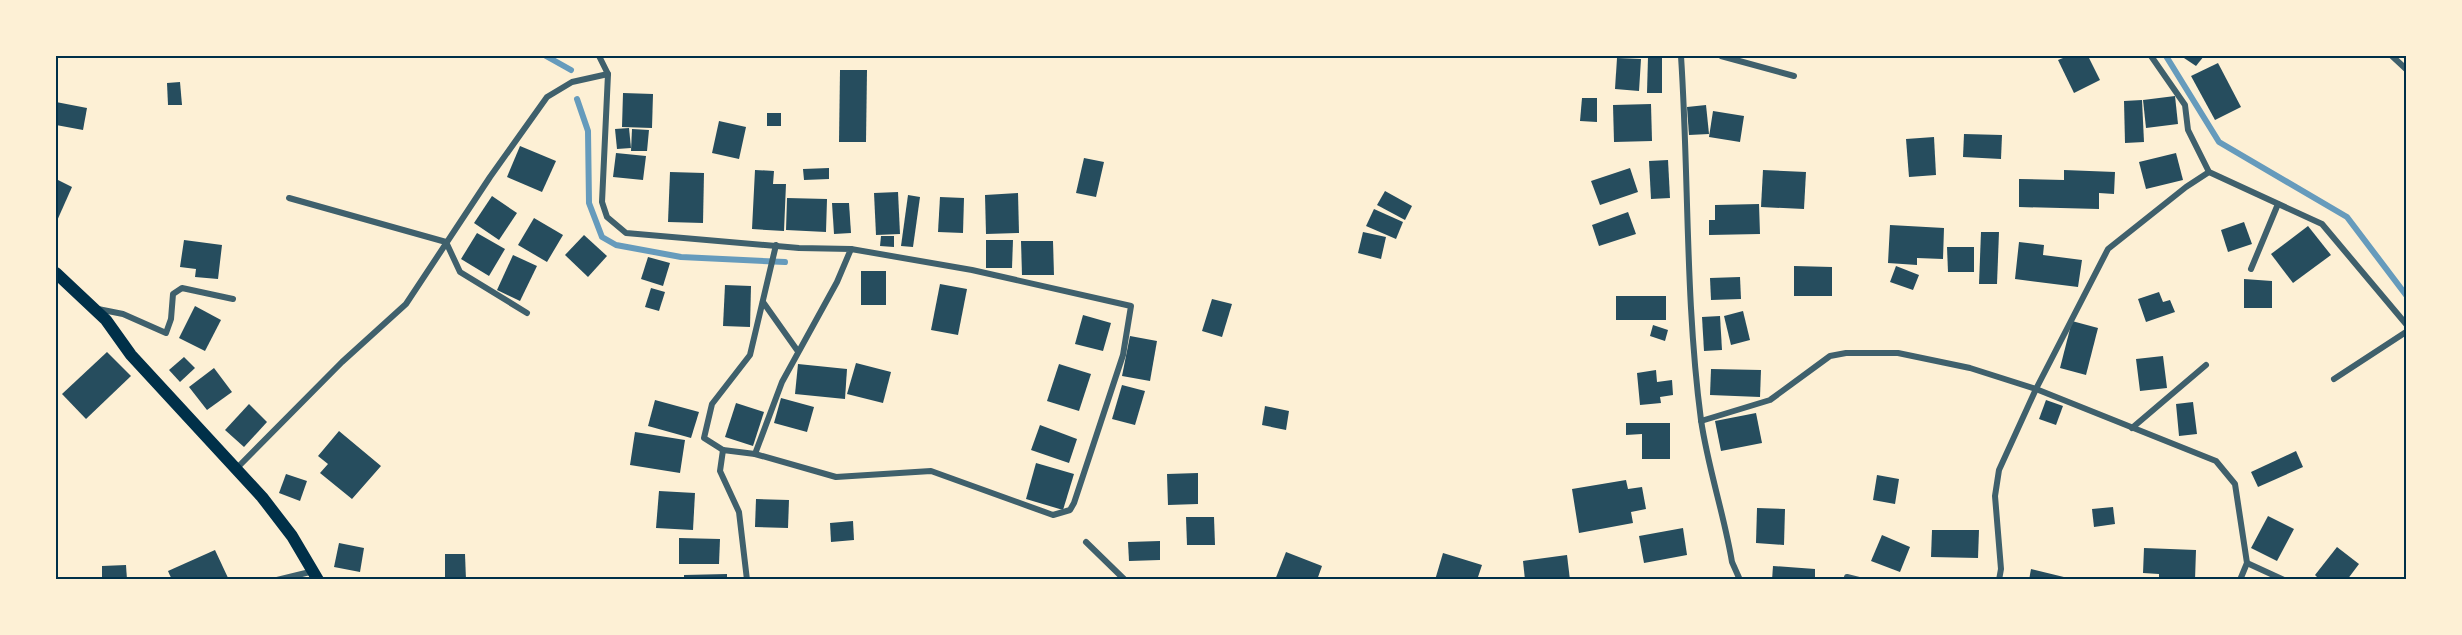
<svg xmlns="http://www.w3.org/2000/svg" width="2462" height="635" font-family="'PT Sans Narrow',sans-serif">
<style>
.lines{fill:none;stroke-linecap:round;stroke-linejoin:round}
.stream{stroke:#669bbc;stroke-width:6}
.building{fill:#264d5e}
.minor{stroke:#3f606c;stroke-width:6}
.secondary{stroke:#003049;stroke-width:12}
.neatline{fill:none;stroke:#003049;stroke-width:2}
</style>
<rect width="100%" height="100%" fill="#fdf0d5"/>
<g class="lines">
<g class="stream">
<path d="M 546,56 L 571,70"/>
<path d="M 2166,56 L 2219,142 L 2347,217 L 2406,295"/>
<path d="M 577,99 L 588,131 L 589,203 L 602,237 L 616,245 L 681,257 L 785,262"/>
</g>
</g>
<g class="building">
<path d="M 2068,56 L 2088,56 L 2100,80 L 2074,93 L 2058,60 Z"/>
<path d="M 2181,56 L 2204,56 L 2196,66 Z"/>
<path d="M 1648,57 L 1662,57 L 1662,93 L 1647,93 Z"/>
<path d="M 1617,58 L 1641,59 L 1639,91 L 1615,89 Z"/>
<path d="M 2218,63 L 2241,107 L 2215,120 L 2191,76 Z"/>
<path d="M 840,70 L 867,70 L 866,142 L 839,142 Z"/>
<path d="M 180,82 L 182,105 L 168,105 L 167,83 Z"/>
<path d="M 623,93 L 653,94 L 652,128 L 622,127 Z"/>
<path d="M 2175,96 L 2178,124 L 2146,128 L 2143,100 Z"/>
<path d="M 1582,98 L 1597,98 L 1597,122 L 1580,121 Z"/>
<path d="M 2142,100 L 2144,142 L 2125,143 L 2124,101 Z"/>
<path d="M 56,102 L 87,108 L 83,130 L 56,125 Z"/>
<path d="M 1651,104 L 1652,141 L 1614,142 L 1613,105 Z"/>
<path d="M 1706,105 L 1709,134 L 1689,135 L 1687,107 Z"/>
<path d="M 1713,111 L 1744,116 L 1740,142 L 1709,137 Z"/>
<rect x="767" y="113" width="14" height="13"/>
<path d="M 719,121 L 746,127 L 739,159 L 712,153 Z"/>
<path d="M 629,128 L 631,148 L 617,149 L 615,129 Z"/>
<path d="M 632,129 L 649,130 L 647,151 L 631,151 Z"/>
<path d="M 1964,134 L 2002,135 L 2001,159 L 1963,157 Z"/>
<path d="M 1934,137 L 1936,175 L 1909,177 L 1906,139 Z"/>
<path d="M 520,146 L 556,161 L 542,192 L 507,177 Z"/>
<path d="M 616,153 L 646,156 L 643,180 L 613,177 Z"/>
<path d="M 2176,153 L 2183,180 L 2146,189 L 2139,162 Z"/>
<path d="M 1084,158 L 1104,162 L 1096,197 L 1076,193 Z"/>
<path d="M 1668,160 L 1670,198 L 1651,199 L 1649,161 Z"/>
<path d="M 829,168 L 829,179 L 804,180 L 803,169 Z"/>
<path d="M 1630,168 L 1638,192 L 1600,205 L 1591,181 Z"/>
<path d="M 755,170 L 774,171 L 773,184 L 786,184 L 784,231 L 752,229 Z"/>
<path d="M 1763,170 L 1806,172 L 1804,209 L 1761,207 Z"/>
<path d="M 2064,170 L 2115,172 L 2114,194 L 2099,193 L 2099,209 L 2019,207 L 2019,179 L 2064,180 Z"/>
<path d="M 670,172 L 704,173 L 703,223 L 668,222 Z"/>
<path d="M 56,179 L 72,187 L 56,223 Z"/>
<path d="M 1385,191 L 1412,206 L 1405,220 L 1377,205 Z"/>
<path d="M 898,192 L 900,234 L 876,235 L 874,193 Z"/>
<path d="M 1018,193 L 1019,233 L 986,234 L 985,195 Z"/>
<path d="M 908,195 L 920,197 L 913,247 L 901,246 Z"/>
<path d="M 492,196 L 517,213 L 499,240 L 474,223 Z"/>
<path d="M 940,197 L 964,198 L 963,233 L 938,232 Z"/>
<path d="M 787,198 L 827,199 L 826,232 L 786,230 Z"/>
<path d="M 832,203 L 849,203 L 851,233 L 834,234 Z"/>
<path d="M 1759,204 L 1760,234 L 1709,235 L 1709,220 L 1715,220 L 1715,205 Z"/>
<path d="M 1374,209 L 1403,222 L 1396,239 L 1366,226 Z"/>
<path d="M 1628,212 L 1636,234 L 1599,246 L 1592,225 Z"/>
<path d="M 534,218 L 563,235 L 547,262 L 518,245 Z"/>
<path d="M 2244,222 L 2252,244 L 2228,252 L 2221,230 Z"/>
<path d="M 1890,225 L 1944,228 L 1943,259 L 1917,258 L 1917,265 L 1888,263 Z"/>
<path d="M 2308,226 L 2331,255 L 2293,283 L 2271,254 Z"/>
<path d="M 1363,232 L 1386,237 L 1381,259 L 1358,253 Z"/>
<path d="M 1981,232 L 1999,232 L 1997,284 L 1979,284 Z"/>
<path d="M 477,233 L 505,249 L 489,276 L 461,259 Z"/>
<path d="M 584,235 L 607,256 L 588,277 L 565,255 Z"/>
<path d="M 881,236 L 894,236 L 894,247 L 880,246 Z"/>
<path d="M 184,240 L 222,245 L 218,279 L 195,277 L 196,269 L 180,267 Z"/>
<path d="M 986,240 L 1013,240 L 1012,268 L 986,268 Z"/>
<path d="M 1021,241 L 1053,241 L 1054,275 L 1022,275 Z"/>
<path d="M 2019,242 L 2044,245 L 2043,255 L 2082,260 L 2078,287 L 2015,279 Z"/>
<path d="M 1947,247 L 1974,247 L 1974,272 L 1948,272 Z"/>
<path d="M 513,255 L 537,266 L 520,301 L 497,290 Z"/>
<path d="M 648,257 L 670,263 L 663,286 L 641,279 Z"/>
<path d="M 1794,266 L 1832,267 L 1832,296 L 1794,296 Z"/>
<path d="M 1896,266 L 1919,275 L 1913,290 L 1890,282 Z"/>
<rect x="861" y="271" width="25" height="34"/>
<path d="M 1740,277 L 1741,299 L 1711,300 L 1710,278 Z"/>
<path d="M 2244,279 L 2272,281 L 2272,308 L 2244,308 Z"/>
<path d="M 940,284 L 967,289 L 958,335 L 931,330 Z"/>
<path d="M 725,285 L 751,286 L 750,327 L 723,326 Z"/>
<path d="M 651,288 L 665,292 L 659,311 L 645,307 Z"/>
<path d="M 2159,292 L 2163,302 L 2170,300 L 2175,312 L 2146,322 L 2138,299 Z"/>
<rect x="1616" y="296" width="50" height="24"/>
<path d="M 1212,299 L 1232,304 L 1222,337 L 1202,331 Z"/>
<path d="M 195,306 L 221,320 L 205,351 L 179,338 Z"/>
<path d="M 1743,311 L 1750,340 L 1731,345 L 1724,316 Z"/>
<path d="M 1083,315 L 1111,323 L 1103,351 L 1075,344 Z"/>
<path d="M 1720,316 L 1722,350 L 1704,351 L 1702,317 Z"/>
<path d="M 2072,321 L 2098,328 L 2086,375 L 2060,368 Z"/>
<path d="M 1653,325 L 1668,330 L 1665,341 L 1650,336 Z"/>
<path d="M 1130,336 L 1157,341 L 1150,381 L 1122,376 Z"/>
<path d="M 107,352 L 131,376 L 86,419 L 62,394 Z"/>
<path d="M 2163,356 L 2167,388 L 2140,391 L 2136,359 Z"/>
<path d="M 184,357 L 195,368 L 180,382 L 169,370 Z"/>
<path d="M 856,363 L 891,372 L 883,403 L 847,394 Z"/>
<path d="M 798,364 L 847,369 L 845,399 L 795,394 Z"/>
<path d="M 1059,364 L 1091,374 L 1079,411 L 1047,401 Z"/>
<path d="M 214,368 L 232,392 L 207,410 L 189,387 Z"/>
<path d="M 1711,369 L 1761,370 L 1760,397 L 1710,395 Z"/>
<path d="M 1656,370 L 1657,382 L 1672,380 L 1673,395 L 1660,397 L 1661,403 L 1640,405 L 1637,373 Z"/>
<path d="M 1122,385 L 1145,391 L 1135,425 L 1112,419 Z"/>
<path d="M 781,398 L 814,407 L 807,432 L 774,423 Z"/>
<path d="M 655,400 L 699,412 L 691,438 L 648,426 Z"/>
<path d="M 2046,400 L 2063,406 L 2056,425 L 2039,419 Z"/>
<path d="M 2193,402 L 2197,434 L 2179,436 L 2176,404 Z"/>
<path d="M 736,403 L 764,412 L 753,446 L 725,437 Z"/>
<path d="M 249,404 L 267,422 L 244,447 L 225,430 Z"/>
<path d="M 1265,406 L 1289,411 L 1286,430 L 1262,425 Z"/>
<path d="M 1756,413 L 1762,443 L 1721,451 L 1715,421 Z"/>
<path d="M 1626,423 L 1670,423 L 1670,459 L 1642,459 L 1642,434 L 1626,435 Z"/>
<path d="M 1040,425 L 1077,439 L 1069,463 L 1031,450 Z"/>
<path d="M 339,431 L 381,466 L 352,499 L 320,473 L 328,464 L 318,456 Z"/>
<path d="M 635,432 L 685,440 L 680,473 L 630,465 Z"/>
<path d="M 2296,451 L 2303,467 L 2258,487 L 2251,472 Z"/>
<path d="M 1036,463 L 1074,474 L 1063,510 L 1026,499 Z"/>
<path d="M 1198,473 L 1198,504 L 1168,505 L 1167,474 Z"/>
<path d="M 286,474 L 307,481 L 300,501 L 279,493 Z"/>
<path d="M 1877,475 L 1899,479 L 1895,504 L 1873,500 Z"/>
<path d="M 1626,480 L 1628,489 L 1642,487 L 1646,509 L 1631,512 L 1633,523 L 1579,533 L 1572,489 Z"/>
<path d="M 659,491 L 695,493 L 693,530 L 656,528 Z"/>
<path d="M 756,499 L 789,500 L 788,528 L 755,527 Z"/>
<path d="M 2113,507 L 2115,524 L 2094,527 L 2092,509 Z"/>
<path d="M 1757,508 L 1785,509 L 1784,545 L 1756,543 Z"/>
<path d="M 2268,516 L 2294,529 L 2277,561 L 2251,548 Z"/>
<path d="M 1186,517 L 1214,517 L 1215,545 L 1187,545 Z"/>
<path d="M 853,521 L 854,540 L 831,542 L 830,523 Z"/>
<path d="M 1683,528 L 1687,555 L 1644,563 L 1639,536 Z"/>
<path d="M 1932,530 L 1979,530 L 1978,558 L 1931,557 Z"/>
<path d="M 1882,535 L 1910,547 L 1900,572 L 1871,561 Z"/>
<path d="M 679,538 L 720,539 L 719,564 L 679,564 Z"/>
<path d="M 1160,541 L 1160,560 L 1129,561 L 1128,542 Z"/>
<path d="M 339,543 L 364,548 L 360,572 L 334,567 Z"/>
<path d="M 2337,547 L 2359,564 L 2347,580 L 2320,580 L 2315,575 Z"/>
<path d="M 2144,548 L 2196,550 L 2195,580 L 2159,580 L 2159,574 L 2143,573 Z"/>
<path d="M 215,550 L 229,580 L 172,580 L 168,571 Z"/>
<path d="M 1286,552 L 1322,566 L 1317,580 L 1275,580 Z"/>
<path d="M 1443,553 L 1482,565 L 1477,580 L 1435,580 Z"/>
<path d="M 445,554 L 465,554 L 466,580 L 445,580 Z"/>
<path d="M 1567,555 L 1570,580 L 1525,580 L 1523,561 Z"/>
<path d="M 126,565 L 127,580 L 102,580 L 102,566 Z"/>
<path d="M 1773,566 L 1815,569 L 1815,580 L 1772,580 Z"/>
<path d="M 2031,569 L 2072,579 L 2072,580 L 2029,580 Z"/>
<path d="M 727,574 L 727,580 L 684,580 L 684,575 Z"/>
</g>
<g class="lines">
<g class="minor">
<path d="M 599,56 L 608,74 L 602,202 L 607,217 L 626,233 L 799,248 L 851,249 L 837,282 L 782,382 L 755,454 L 723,450 L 720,471 L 739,512 L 747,580"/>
<path d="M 1681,56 C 1689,176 1685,299 1701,420 C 1708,468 1724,514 1732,562 L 1740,580"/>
<path d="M 1721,56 L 1794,76"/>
<path d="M 2151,56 L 2185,105 L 2188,130 L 2209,172 L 2322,224 L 2406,324"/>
<path d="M 2392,56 L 2406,69"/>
<path d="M 289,198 L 446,242 L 460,272 L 527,313"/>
<path d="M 2251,269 L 2278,204"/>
<path d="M 763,302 L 797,350"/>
<path d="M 98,309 L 123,314 L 166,333 L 171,319 L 173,294 L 182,288 L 233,299"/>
<path d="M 2334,379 L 2406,332"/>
<path d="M 1701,421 L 1770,400 L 1830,356 L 1846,353 L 1898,353 L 1970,368 L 2036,389 L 2216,461 L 2235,484 L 2247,563 L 2240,580"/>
<path d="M 2132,428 L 2206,365"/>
<path d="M 723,450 L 704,438 L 712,404 L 750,355 L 776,245"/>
<path d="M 755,454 L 836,477 L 931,471 L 1053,515 L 1070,510 L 1074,503 L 1123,355 L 1131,306 L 972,270 L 851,249"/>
<path d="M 236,469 L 342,362 L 406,304 L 490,177 L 547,97 L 572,82 L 608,74"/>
<path d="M 1086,542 L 1125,580"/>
<path d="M 2247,563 L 2284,580"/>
<path d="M 1847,577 L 1859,580"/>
<path d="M 277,580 L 314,571"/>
<path d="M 1999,580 L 2001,569 L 1995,496 L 1999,470 L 2036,389 L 2108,249 L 2186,187 L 2209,172"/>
</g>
<path class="secondary" d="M 56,273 L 106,320 L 131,355 L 262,497 L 292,536 L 318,580"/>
</g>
<rect width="2462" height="635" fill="none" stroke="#fdf0d5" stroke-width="114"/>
<rect x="57" y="57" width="2348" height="521" class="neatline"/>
</svg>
